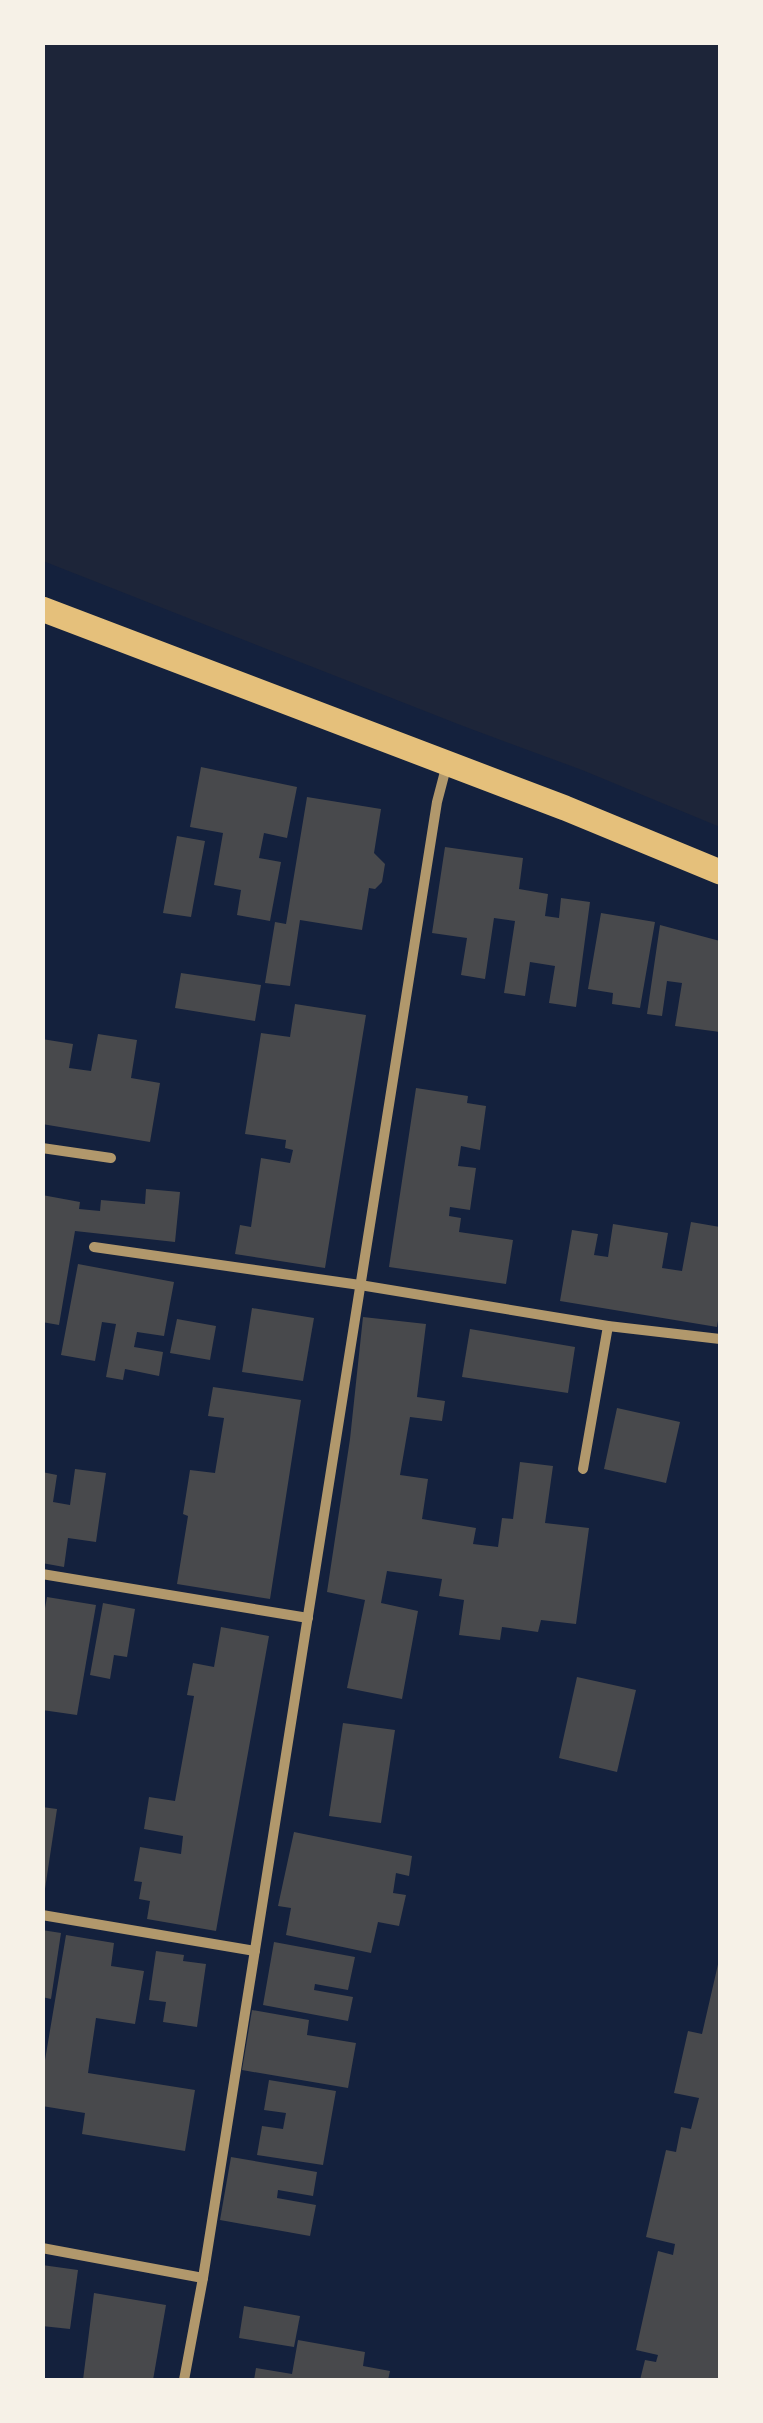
<svg xmlns="http://www.w3.org/2000/svg" width="763" height="2423" font-family="'Alegreya Sans',sans-serif">
<style>
.green{fill:#1d2539}
.building{fill:#48494c}
.lines{fill:none;stroke-linecap:round;stroke-linejoin:round}
.minor{stroke:#b1986c;stroke-width:10}
.primary{stroke:#e5c07b;stroke-width:25}
</style>
<rect width="100%" height="100%" fill="#14213d"/>
<path class="green" d="M 42,43 L 720,43 L 720,827 L 582,770 L 463,726 L 43,561 Z"/>
<g class="building">
<path d="M 201,767 L 297,787 L 287,838 L 264,833 L 259,858 L 281,862 L 270,921 L 237,915 L 241,890 L 214,885 L 223,833 L 190,827 Z"/>
<path d="M 307,797 L 381,809 L 374,853 L 385,864 L 382,882 L 375,889 L 369,888 L 362,930 L 300,920 L 290,986 L 265,983 L 275,922 L 286,924 Z"/>
<path d="M 177,836 L 205,841 L 191,917 L 163,913 Z"/>
<path d="M 445,847 L 523,858 L 519,889 L 548,894 L 545,916 L 559,918 L 561,898 L 590,902 L 576,1007 L 549,1003 L 555,966 L 530,962 L 525,996 L 504,993 L 515,921 L 494,918 L 485,979 L 461,975 L 467,938 L 432,933 Z"/>
<path d="M 601,913 L 655,922 L 640,1008 L 612,1004 L 613,993 L 588,989 Z"/>
<path d="M 660,925 L 720,941 L 720,1032 L 675,1026 L 682,983 L 667,981 L 662,1016 L 647,1014 Z"/>
<path d="M 181,973 L 261,985 L 255,1021 L 175,1008 Z"/>
<path d="M 295,1004 L 366,1015 L 325,1268 L 235,1254 L 240,1225 L 251,1227 L 261,1158 L 290,1163 L 293,1150 L 285,1148 L 286,1140 L 245,1134 L 261,1033 L 290,1037 Z"/>
<path d="M 98,1034 L 137,1040 L 131,1078 L 160,1083 L 150,1142 L 42,1124 L 42,1039 L 73,1044 L 69,1068 L 91,1071 Z"/>
<path d="M 416,1088 L 468,1096 L 467,1103 L 486,1106 L 480,1150 L 461,1146 L 458,1166 L 476,1168 L 470,1210 L 450,1207 L 449,1216 L 461,1218 L 459,1232 L 513,1240 L 506,1284 L 389,1267 Z"/>
<path d="M 146,1189 L 180,1192 L 175,1242 L 75,1231 L 59,1325 L 42,1322 L 42,1195 L 80,1202 L 79,1209 L 100,1211 L 101,1200 L 145,1204 Z"/>
<path d="M 691,1222 L 720,1227 L 720,1308 L 717,1327 L 560,1301 L 572,1230 L 598,1234 L 594,1255 L 608,1257 L 613,1224 L 668,1233 L 662,1268 L 682,1271 Z"/>
<path d="M 78,1264 L 174,1282 L 164,1336 L 137,1332 L 134,1347 L 163,1352 L 159,1376 L 125,1369 L 123,1380 L 106,1377 L 116,1324 L 102,1322 L 95,1361 L 61,1355 Z"/>
<path d="M 252,1308 L 314,1318 L 303,1381 L 242,1372 Z"/>
<path d="M 363,1317 L 426,1324 L 417,1397 L 445,1401 L 442,1421 L 410,1417 L 400,1475 L 428,1479 L 422,1519 L 476,1528 L 473,1544 L 498,1547 L 502,1518 L 513,1519 L 520,1462 L 553,1466 L 545,1523 L 589,1528 L 576,1624 L 541,1620 L 538,1632 L 502,1627 L 500,1640 L 459,1635 L 464,1600 L 439,1596 L 442,1579 L 387,1571 L 381,1603 L 418,1611 L 402,1699 L 347,1688 L 365,1600 L 327,1592 L 350,1439 Z"/>
<path d="M 177,1319 L 216,1326 L 210,1360 L 170,1353 Z"/>
<path d="M 470,1329 L 575,1347 L 568,1393 L 462,1377 Z"/>
<path d="M 213,1387 L 301,1400 L 270,1599 L 177,1584 L 188,1516 L 183,1514 L 190,1470 L 215,1473 L 224,1418 L 208,1416 Z"/>
<path d="M 617,1408 L 680,1422 L 666,1483 L 604,1469 Z"/>
<path d="M 75,1469 L 106,1473 L 96,1542 L 68,1538 L 64,1567 L 42,1563 L 42,1472 L 57,1475 L 53,1502 L 70,1505 Z"/>
<path d="M 47,1597 L 96,1605 L 77,1715 L 42,1710 L 42,1625 Z"/>
<path d="M 103,1603 L 135,1609 L 127,1657 L 114,1655 L 110,1679 L 90,1675 Z"/>
<path d="M 221,1627 L 269,1636 L 216,1931 L 147,1919 L 150,1901 L 139,1899 L 142,1882 L 134,1881 L 140,1847 L 181,1854 L 183,1836 L 144,1829 L 149,1797 L 175,1801 L 194,1696 L 187,1695 L 193,1663 L 214,1667 Z"/>
<path d="M 577,1677 L 636,1690 L 617,1772 L 559,1758 Z"/>
<path d="M 343,1723 L 395,1730 L 381,1823 L 329,1816 Z"/>
<path d="M 42,1807 L 57,1809 L 45,1889 L 42,1889 Z"/>
<path d="M 294,1832 L 412,1856 L 409,1876 L 396,1873 L 393,1893 L 406,1895 L 399,1926 L 378,1922 L 371,1953 L 286,1935 L 291,1908 L 278,1906 Z"/>
<path d="M 42,1930 L 61,1933 L 51,1999 L 42,1997 Z"/>
<path d="M 66,1935 L 114,1943 L 111,1966 L 144,1971 L 135,2024 L 96,2018 L 88,2073 L 195,2090 L 185,2151 L 82,2134 L 85,2113 L 42,2106 L 42,2078 Z"/>
<path d="M 274,1942 L 355,1957 L 348,1990 L 315,1984 L 314,1990 L 353,1997 L 348,2021 L 263,2005 Z"/>
<path d="M 156,1951 L 184,1955 L 183,1961 L 206,1964 L 197,2027 L 163,2022 L 166,2002 L 149,2000 Z"/>
<path d="M 719,1960 L 720,2380 L 640,2380 L 645,2360 L 656,2362 L 658,2355 L 636,2350 L 658,2251 L 673,2255 L 675,2244 L 646,2237 L 666,2150 L 676,2152 L 681,2127 L 691,2129 L 699,2098 L 674,2093 L 688,2031 L 702,2034 Z"/>
<path d="M 252,2010 L 309,2020 L 307,2035 L 356,2043 L 348,2088 L 242,2070 Z"/>
<path d="M 269,2080 L 336,2091 L 323,2165 L 257,2155 L 262,2126 L 283,2129 L 286,2113 L 264,2110 Z"/>
<path d="M 231,2157 L 317,2172 L 313,2196 L 278,2190 L 277,2198 L 316,2205 L 310,2236 L 220,2220 Z"/>
<path d="M 42,2265 L 78,2270 L 70,2329 L 42,2326 Z"/>
<path d="M 94,2293 L 166,2305 L 153,2380 L 83,2380 Z"/>
<path d="M 244,2306 L 300,2316 L 294,2347 L 239,2338 Z"/>
<path d="M 298,2340 L 365,2352 L 363,2366 L 390,2371 L 388,2380 L 254,2380 L 256,2368 L 292,2374 Z"/>
</g>
<g class="lines">
<g class="minor">
<path d="M 42,1148 L 111,1158"/>
<path d="M 94,1247 L 360,1285 L 608,1326 L 720,1339"/>
<path d="M 583,1469 L 608,1326"/>
<path d="M 42,1574 L 308,1618"/>
<path d="M 42,1915 L 255,1951"/>
<path d="M 42,2248 L 203,2278"/>
<path d="M 184,2380 L 203,2278 L 437,802 L 447,764"/>
</g>
<path class="primary" d="M 42,609 L 565,808 L 720,872"/>
</g>
<rect width="763" height="2423" fill="none" stroke="#f6f1e7" stroke-width="90"/>
</svg>
